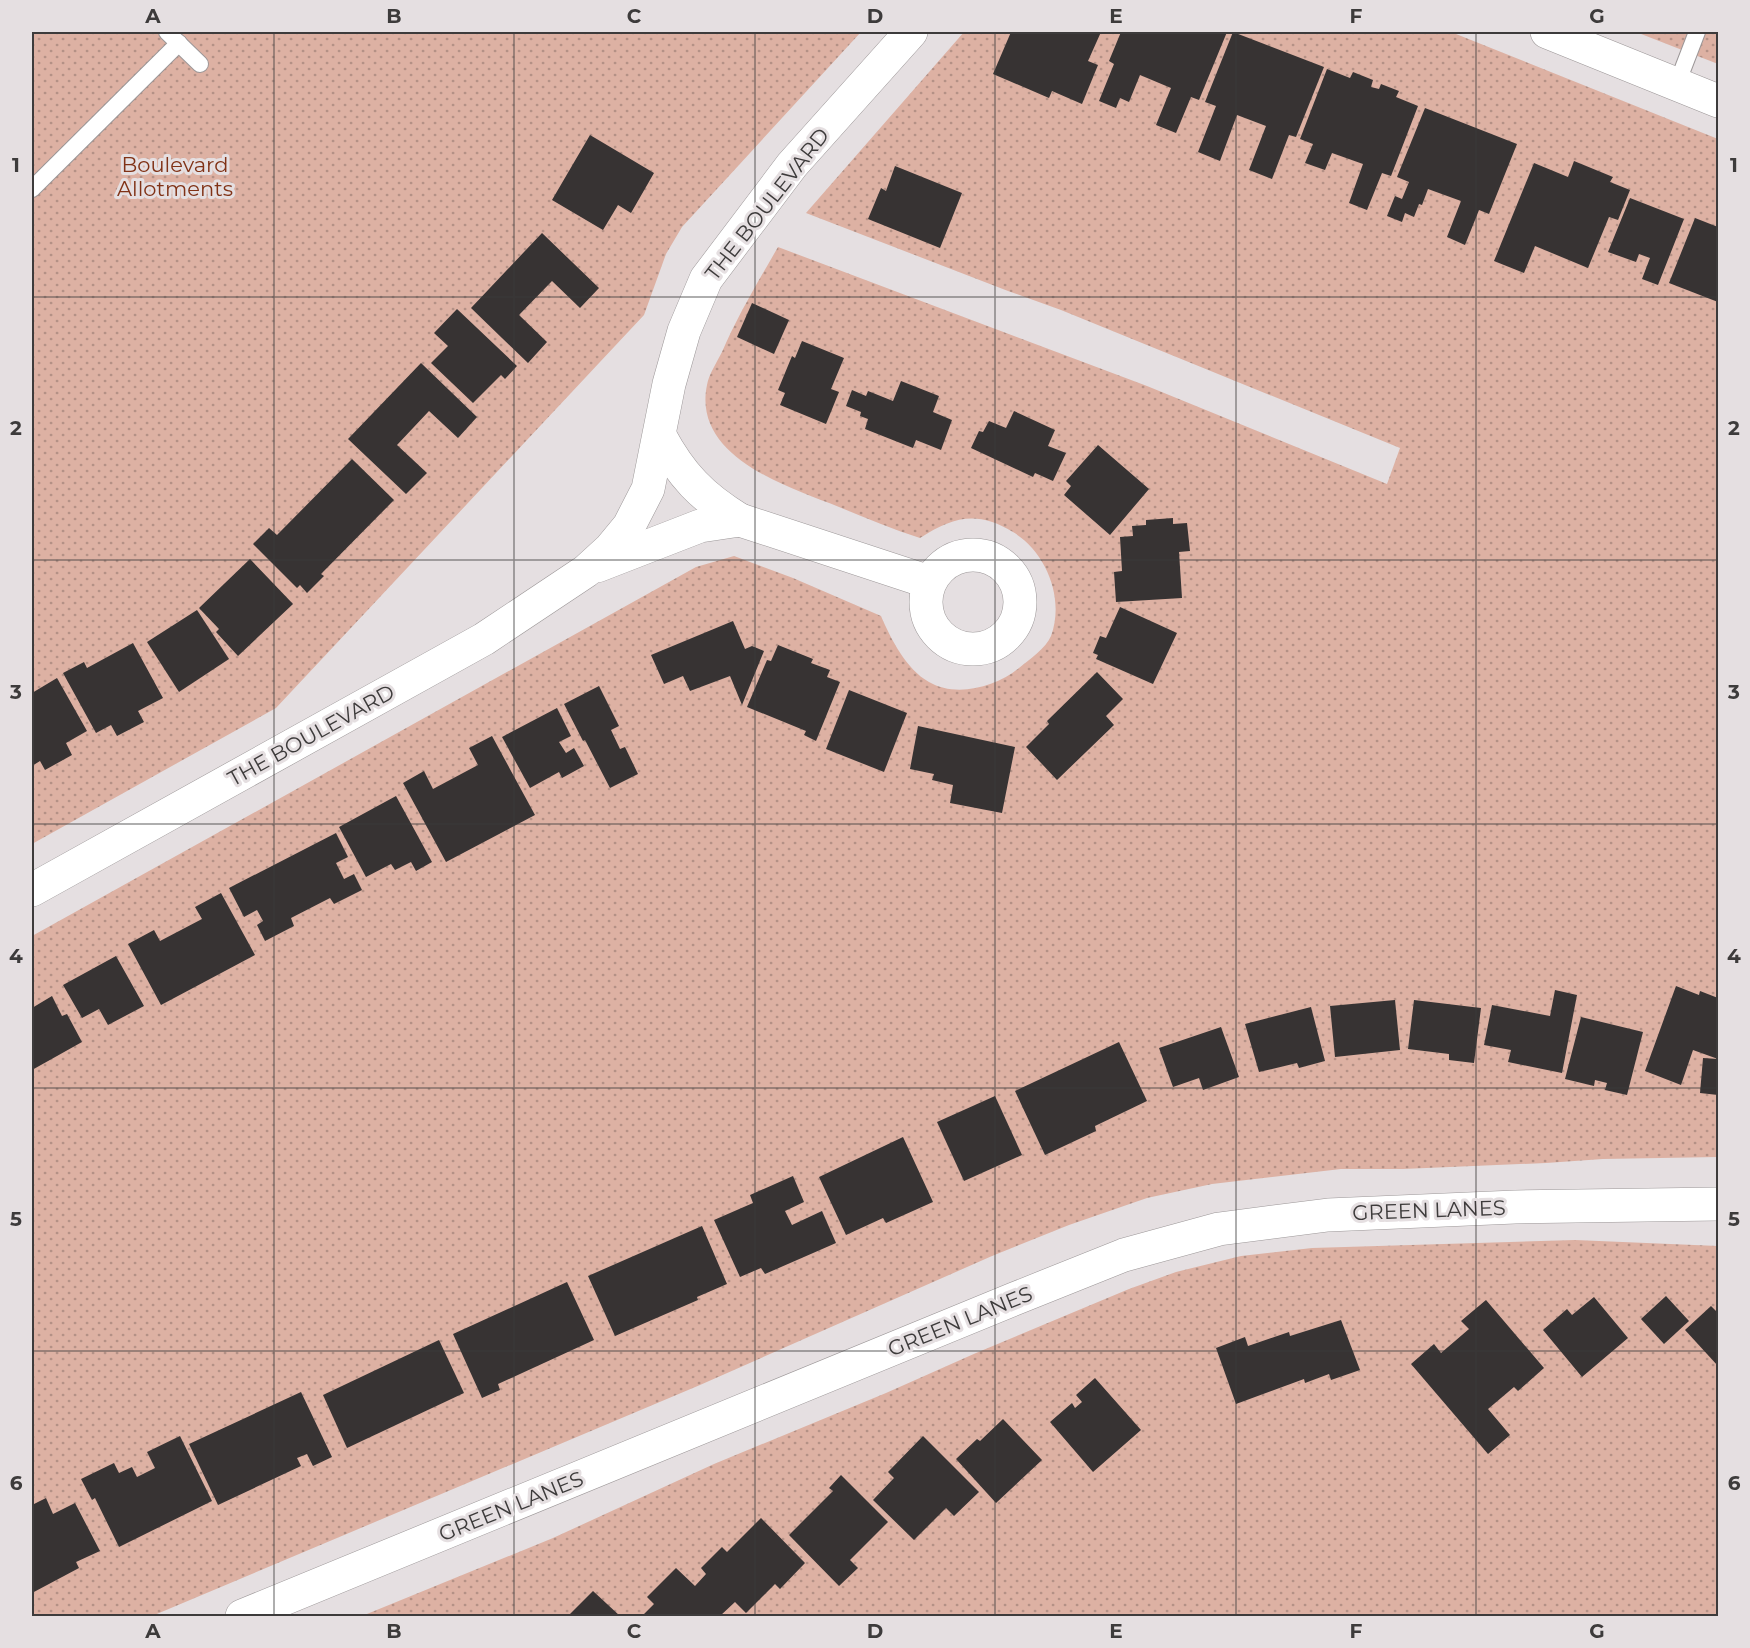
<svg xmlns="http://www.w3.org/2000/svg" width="1750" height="1648" font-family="Montserrat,sans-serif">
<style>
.garden{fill:url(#garden-dots)}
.building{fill:#373333}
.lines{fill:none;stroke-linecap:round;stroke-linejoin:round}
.service-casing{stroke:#9c9798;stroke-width:18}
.minor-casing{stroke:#9c9798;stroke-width:34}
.service{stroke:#fff;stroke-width:16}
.minor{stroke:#fff;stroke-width:33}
.grid{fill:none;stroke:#3d3b3b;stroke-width:1.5;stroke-opacity:0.55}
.labels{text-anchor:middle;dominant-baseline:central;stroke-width:6;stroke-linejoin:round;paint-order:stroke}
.park-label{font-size:21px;fill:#803216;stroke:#e5dfe1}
.street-label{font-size:21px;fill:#3d3b3b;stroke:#e5dfe1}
.neatline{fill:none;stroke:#3d3b3b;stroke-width:2}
.grid-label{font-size:20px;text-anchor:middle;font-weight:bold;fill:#3d3b3b}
</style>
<defs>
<pattern id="garden-dots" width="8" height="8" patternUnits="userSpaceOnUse" patternTransform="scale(1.5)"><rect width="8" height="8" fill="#ddb1a3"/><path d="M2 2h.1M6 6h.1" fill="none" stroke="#b49186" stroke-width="1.8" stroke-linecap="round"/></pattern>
</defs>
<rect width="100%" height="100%" fill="#e5dfe1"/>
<g class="garden">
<path d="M 32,32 L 861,32 L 682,227 L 666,254 L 644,315 L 276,708 L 32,844 Z"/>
<path d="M 964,32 L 1451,32 L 1718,139 L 1718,1157 L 1603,1159 L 1546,1163 L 1403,1169 L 1341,1169 L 1212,1184 L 1147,1198 L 1069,1225 L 992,1256 L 700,1385 L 152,1616 L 32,1616 L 32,936 L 696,567 L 734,556 L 793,578 L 881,616 C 891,639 906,669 929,682 C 956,698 996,687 1019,668 C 1029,660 1046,648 1051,636 C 1065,598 1046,552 1013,532 C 977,510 953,517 920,538 C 892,529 866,518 839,507 C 788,487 692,457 707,385 C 709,374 717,362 722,352 C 738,315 758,282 778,247 L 1147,386 L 1387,484 L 1400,448 L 1061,310 L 1008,291 L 806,213 Z"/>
<path d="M 1636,32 L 1718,32 L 1718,64 Z"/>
<path d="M 1575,1240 L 1718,1246 L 1718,1616 L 362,1616 L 553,1538 L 714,1464 L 886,1393 L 976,1353 L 1129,1289 L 1176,1272 L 1241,1256 L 1312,1248 Z"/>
</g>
<g class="building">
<path d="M 1011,32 L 1101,32 L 1088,61 L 1098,65 L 1082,104 L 1052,91 L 1049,98 L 993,74 Z"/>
<path d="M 1121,32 L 1227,32 L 1199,100 L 1191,97 L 1176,133 L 1156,125 L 1171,88 L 1140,75 L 1129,102 L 1120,98 L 1116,108 L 1099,101 L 1114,64 L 1109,61 Z"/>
<path d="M 1233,32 L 1324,67 L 1296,137 L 1289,135 L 1272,179 L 1249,170 L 1266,126 L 1237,115 L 1220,161 L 1198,152 L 1216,106 L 1205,102 Z"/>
<path d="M 1327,69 L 1350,78 L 1353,72 L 1373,80 L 1371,87 L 1379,89 L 1381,84 L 1399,91 L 1396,97 L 1418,106 L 1391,176 L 1382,173 L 1367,210 L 1349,203 L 1363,164 L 1332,153 L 1325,170 L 1305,163 L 1313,144 L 1300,139 Z"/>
<path d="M 1425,108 L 1517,144 L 1489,214 L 1479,210 L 1465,245 L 1447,237 L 1461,201 L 1428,189 L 1422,205 L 1419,204 L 1414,217 L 1405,213 L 1402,222 L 1387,216 L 1395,196 L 1402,199 L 1409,182 L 1397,177 Z"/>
<path d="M 590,135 L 654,173 L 631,213 L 618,205 L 603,230 L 552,200 Z"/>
<path d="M 1574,161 L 1613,177 L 1610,182 L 1630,190 L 1618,220 L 1609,217 L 1588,268 L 1535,246 L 1524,273 L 1494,261 L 1534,163 L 1568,177 Z"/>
<path d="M 895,166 L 962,193 L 940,248 L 868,219 L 881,188 L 886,191 Z"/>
<path d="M 1630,198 L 1684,219 L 1658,285 L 1642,279 L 1650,258 L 1639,254 L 1636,262 L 1608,252 Z"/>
<path d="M 1695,218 L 1718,227 L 1718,302 L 1669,283 Z"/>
<path d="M 542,233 L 599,288 L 580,308 L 552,281 L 519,315 L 547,342 L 528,363 L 471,308 Z"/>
<path d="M 752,303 L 789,320 L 774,354 L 737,337 Z"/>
<path d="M 457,309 L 517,366 L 505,379 L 501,375 L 473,403 L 431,363 L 448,346 L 434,333 Z"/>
<path d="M 802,341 L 844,358 L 831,389 L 839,392 L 826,424 L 780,405 L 785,393 L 778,390 L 792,356 L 795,358 Z"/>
<path d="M 421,363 L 477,417 L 458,438 L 429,411 L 397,445 L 427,473 L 406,494 L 348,439 Z"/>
<path d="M 901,381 L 939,396 L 933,412 L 952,420 L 941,450 L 916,440 L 913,448 L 865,429 L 868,419 L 860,416 L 861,412 L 846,406 L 852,390 L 866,396 L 868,391 L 893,401 Z"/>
<path d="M 1014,411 L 1055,430 L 1048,446 L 1066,453 L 1053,481 L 1035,473 L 1033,477 L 971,448 L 979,431 L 983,432 L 989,421 L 1006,428 Z"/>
<path d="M 1098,445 L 1149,489 L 1110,535 L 1064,495 L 1071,486 L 1066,481 Z"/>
<path d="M 352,459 L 394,500 L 321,574 L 324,576 L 307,593 L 300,585 L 297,588 L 253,544 L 269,528 L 277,535 Z"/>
<path d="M 1173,518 L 1173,524 L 1187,523 L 1190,551 L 1179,552 L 1182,598 L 1116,602 L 1114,572 L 1122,571 L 1120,537 L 1133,536 L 1132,526 L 1146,525 L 1146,520 Z"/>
<path d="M 250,559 L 293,604 L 238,656 L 216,632 L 219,629 L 199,608 Z"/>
<path d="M 1120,607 L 1177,633 L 1153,684 L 1096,659 L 1098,655 L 1093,653 L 1100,636 L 1106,638 Z"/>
<path d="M 197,610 L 229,659 L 179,692 L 147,642 Z"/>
<path d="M 733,621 L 745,649 L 752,646 L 764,651 L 742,705 L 730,676 L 690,691 L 683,676 L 664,684 L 651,655 Z"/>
<path d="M 133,643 L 163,698 L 138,711 L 144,722 L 117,736 L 111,725 L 96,733 L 63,673 L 84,662 L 87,668 Z"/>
<path d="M 778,645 L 813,659 L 811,663 L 830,670 L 827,677 L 840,682 L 816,741 L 804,735 L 806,731 L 747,707 L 767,660 L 771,661 Z"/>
<path d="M 1097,672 L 1123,699 L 1106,716 L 1114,725 L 1057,780 L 1026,747 L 1049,724 L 1047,721 Z"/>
<path d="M 57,678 L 87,731 L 66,743 L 72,755 L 45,770 L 40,761 L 32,766 L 32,693 Z"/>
<path d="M 599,686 L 619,726 L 611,730 L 620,749 L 625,747 L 638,774 L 610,788 L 585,740 L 583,741 L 564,704 Z"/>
<path d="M 849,690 L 907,713 L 884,772 L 826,749 Z"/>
<path d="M 557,708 L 571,736 L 559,742 L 566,753 L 574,748 L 584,766 L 562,778 L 559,772 L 530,788 L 502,737 Z"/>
<path d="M 918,726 L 1015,747 L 1002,813 L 950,803 L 953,785 L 932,780 L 934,774 L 910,769 Z"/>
<path d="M 492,736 L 535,815 L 446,862 L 403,783 L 424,771 L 433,789 L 478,765 L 469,748 Z"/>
<path d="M 396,796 L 432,862 L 416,871 L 411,862 L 395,870 L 391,864 L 366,877 L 339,827 Z"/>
<path d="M 336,833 L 348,857 L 336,863 L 344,879 L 354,874 L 362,890 L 334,904 L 330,898 L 291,918 L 294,926 L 265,941 L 257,925 L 263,921 L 257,910 L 244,917 L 229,888 Z"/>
<path d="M 221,893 L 255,955 L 161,1005 L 128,944 L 154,930 L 160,941 L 202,919 L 195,907 Z"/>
<path d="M 116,956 L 144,1006 L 108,1025 L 99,1009 L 82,1018 L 63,985 Z"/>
<path d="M 1676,986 L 1699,995 L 1700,991 L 1718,998 L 1718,1059 L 1693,1050 L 1681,1085 L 1645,1071 Z"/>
<path d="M 1555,990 L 1577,995 L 1562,1073 L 1508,1062 L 1511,1050 L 1484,1045 L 1492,1005 L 1550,1016 Z"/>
<path d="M 52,996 L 62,1016 L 67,1014 L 82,1042 L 32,1070 L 32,1008 Z"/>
<path d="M 1395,1000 L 1400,1050 L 1335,1057 L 1330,1006 Z"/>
<path d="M 1414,1000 L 1481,1008 L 1474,1063 L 1449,1060 L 1449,1054 L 1408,1049 Z"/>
<path d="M 1311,1007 L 1325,1061 L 1299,1068 L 1297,1063 L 1259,1072 L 1245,1024 Z"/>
<path d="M 1581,1017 L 1643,1032 L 1627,1095 L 1605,1090 L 1607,1083 L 1595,1080 L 1594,1086 L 1565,1079 Z"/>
<path d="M 1221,1027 L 1239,1077 L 1203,1090 L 1199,1078 L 1173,1087 L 1159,1048 Z"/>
<path d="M 1119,1042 L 1147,1101 L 1095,1126 L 1096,1131 L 1045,1155 L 1015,1091 Z"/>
<path d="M 1703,1058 L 1718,1059 L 1718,1095 L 1700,1093 Z"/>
<path d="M 995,1096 L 1022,1155 L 964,1181 L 937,1122 Z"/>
<path d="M 903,1137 L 933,1202 L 886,1223 L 883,1218 L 846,1235 L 819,1177 Z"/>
<path d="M 793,1176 L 804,1202 L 785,1211 L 792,1225 L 822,1211 L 836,1243 L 765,1274 L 761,1268 L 740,1277 L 714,1220 L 753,1203 L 750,1195 Z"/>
<path d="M 702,1226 L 727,1284 L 697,1297 L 698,1300 L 615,1336 L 588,1276 Z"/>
<path d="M 567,1282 L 594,1340 L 498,1384 L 500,1390 L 482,1398 L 453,1334 Z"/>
<path d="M 1666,1296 L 1689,1321 L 1664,1344 L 1641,1319 Z"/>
<path d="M 1594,1297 L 1628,1338 L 1582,1377 L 1543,1330 L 1567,1309 L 1572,1315 Z"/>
<path d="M 1486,1300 L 1544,1368 L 1518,1391 L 1514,1387 L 1488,1409 L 1510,1435 L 1488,1454 L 1411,1364 L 1434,1344 L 1441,1353 L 1469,1329 L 1461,1321 Z"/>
<path d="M 1711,1306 L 1718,1313 L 1718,1366 L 1685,1330 Z"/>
<path d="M 1341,1320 L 1360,1370 L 1331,1380 L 1329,1374 L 1305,1383 L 1304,1379 L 1236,1404 L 1216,1348 L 1245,1337 L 1248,1346 L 1289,1332 L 1290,1336 Z"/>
<path d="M 439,1340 L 464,1393 L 347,1448 L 323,1395 Z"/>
<path d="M 1095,1378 L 1141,1430 L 1093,1472 L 1050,1422 L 1072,1403 L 1075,1408 L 1082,1402 L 1076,1395 Z"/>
<path d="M 301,1392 L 332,1457 L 313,1466 L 307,1454 L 297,1458 L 301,1466 L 218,1505 L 189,1444 Z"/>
<path d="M 1003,1419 L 1042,1460 L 996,1503 L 956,1459 L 977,1439 L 980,1441 Z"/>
<path d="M 180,1436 L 212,1501 L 119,1547 L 95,1498 L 92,1500 L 81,1479 L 114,1463 L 119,1473 L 132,1467 L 137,1477 L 155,1468 L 147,1452 Z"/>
<path d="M 923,1436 L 979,1492 L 954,1516 L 946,1508 L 914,1540 L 873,1500 L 894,1478 L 888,1472 Z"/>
<path d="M 841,1475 L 888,1522 L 850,1560 L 858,1568 L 839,1586 L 789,1535 L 833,1491 L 829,1488 Z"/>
<path d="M 46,1498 L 53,1514 L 75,1503 L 100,1551 L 76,1562 L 79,1568 L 32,1593 L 32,1505 Z"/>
<path d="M 761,1518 L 805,1563 L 780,1589 L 775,1584 L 746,1613 L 735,1602 L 720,1616 L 643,1615 L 654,1604 L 647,1597 L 676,1568 L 695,1586 L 706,1574 L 701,1568 L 722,1547 L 727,1552 Z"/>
<path d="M 593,1591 L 620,1616 L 568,1616 Z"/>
</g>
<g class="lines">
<defs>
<g id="service">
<path d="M 167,32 L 200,64"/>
<path d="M 1677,84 L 1697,32"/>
<path d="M 32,189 L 179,43"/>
</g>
<g id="minor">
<path d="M 1547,32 L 1718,101"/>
<path d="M 660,436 C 681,475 702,497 740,520 L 929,582"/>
<circle cx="973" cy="602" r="47"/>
<path d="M 597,566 L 700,526 L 740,520"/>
<path d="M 32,890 L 484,639 L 586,571 L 610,549 L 629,526 L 648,489 L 669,384 L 684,331 L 706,279 L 792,165 L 911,32"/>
<path d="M 242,1616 L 1014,1299 L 1124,1255 L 1219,1229 L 1328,1215 L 1515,1207 L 1718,1204"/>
</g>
</defs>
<use href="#service" class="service-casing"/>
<use href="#minor" class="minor-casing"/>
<use href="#service" class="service"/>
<use href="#minor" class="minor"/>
</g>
<path class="grid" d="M 274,32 L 274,1616M 514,32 L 514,1616M 755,32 L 755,1616M 995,32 L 995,1616M 1236,32 L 1236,1616M 1476,32 L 1476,1616M 32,297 L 1718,297M 32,560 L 1718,560M 32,824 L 1718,824M 32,1088 L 1718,1088M 32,1351 L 1718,1351"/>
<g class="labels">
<g class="park-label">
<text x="175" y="164">Boulevard<tspan x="175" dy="24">Allotments</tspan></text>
</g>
<g class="street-label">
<text transform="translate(767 204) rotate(-52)">THE BOULEVARD</text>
<text transform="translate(311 735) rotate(-29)">THE BOULEVARD</text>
<text transform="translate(1429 1210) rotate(-2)">GREEN LANES</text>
<text transform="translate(960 1321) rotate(-22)">GREEN LANES</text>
<text transform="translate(511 1506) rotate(-22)">GREEN LANES</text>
</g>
</g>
<rect width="1750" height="1648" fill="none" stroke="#e5dfe1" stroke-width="66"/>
<rect x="33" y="33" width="1684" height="1582" class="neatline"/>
<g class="grid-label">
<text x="153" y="23">A</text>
<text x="394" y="23">B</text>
<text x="634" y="23">C</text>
<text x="875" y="23">D</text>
<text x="1116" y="23">E</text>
<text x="1356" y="23">F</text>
<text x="1597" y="23">G</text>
<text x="16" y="172">1</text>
<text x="1734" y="172">1</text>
<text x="16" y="435">2</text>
<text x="1734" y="435">2</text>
<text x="16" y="699">3</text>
<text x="1734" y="699">3</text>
<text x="16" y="963">4</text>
<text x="1734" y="963">4</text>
<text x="16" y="1226">5</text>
<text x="1734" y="1226">5</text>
<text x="16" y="1490">6</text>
<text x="1734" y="1490">6</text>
<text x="153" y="1638">A</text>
<text x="394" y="1638">B</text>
<text x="634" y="1638">C</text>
<text x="875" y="1638">D</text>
<text x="1116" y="1638">E</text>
<text x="1356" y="1638">F</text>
<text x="1597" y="1638">G</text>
</g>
</svg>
